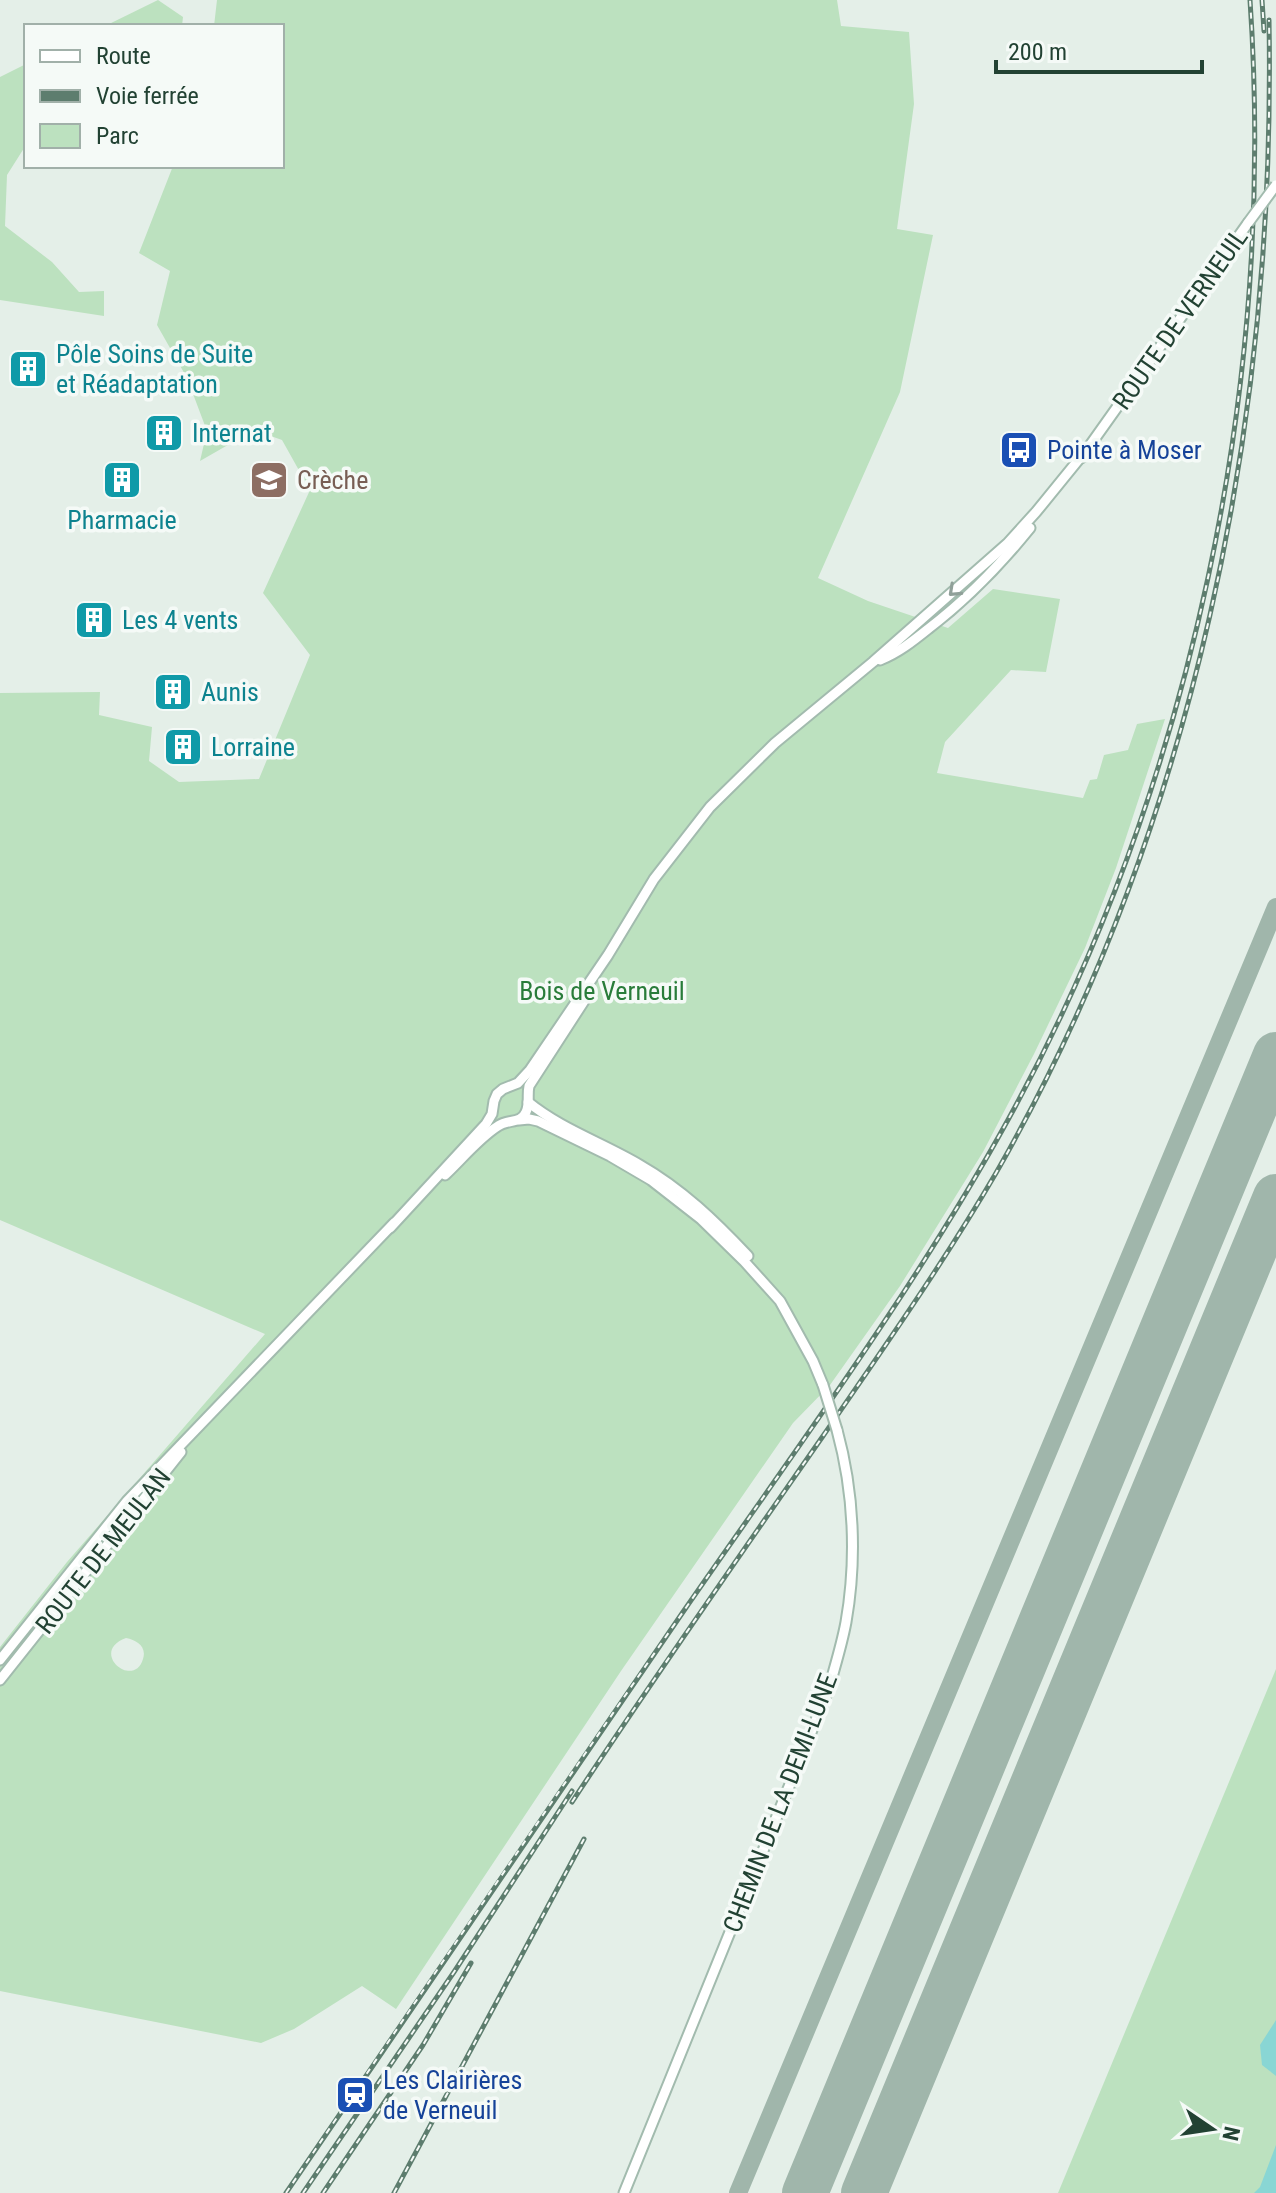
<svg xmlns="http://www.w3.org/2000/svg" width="1276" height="2193" font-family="'Roboto Condensed',sans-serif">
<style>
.green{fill:#bce1bf;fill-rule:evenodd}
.water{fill:#89d6d4}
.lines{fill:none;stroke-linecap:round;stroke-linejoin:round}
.taxiway{stroke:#a0b6ab;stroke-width:18}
.runway{stroke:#a0b6ab;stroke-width:46}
.secondary-casing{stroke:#a2bbae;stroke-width:13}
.secondary{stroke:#fff;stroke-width:9}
.rail-casing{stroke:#5d7d6e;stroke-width:5}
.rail{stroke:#f5faf7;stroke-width:2;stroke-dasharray:6;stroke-linecap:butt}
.secondary-bridge-casing{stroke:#a2bbae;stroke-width:13;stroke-linecap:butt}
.secondary-bridge{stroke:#fff;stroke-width:9}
.oneway{stroke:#90a099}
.labels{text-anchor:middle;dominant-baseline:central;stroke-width:7;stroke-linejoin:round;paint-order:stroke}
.street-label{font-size:26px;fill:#224233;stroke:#f5faf7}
.culture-label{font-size:26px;fill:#0d838f;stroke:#f5faf7;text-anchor:start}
.transit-label{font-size:26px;fill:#164399;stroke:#f5faf7;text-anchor:start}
.education-label{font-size:26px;fill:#785e54;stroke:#f5faf7;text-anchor:start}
.park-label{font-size:26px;fill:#297c3a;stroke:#f5faf7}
</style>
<rect width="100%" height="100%" fill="#e4efe8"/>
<g class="green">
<path d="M 158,0 L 183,17 L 182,26 L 105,26 Z"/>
<path d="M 217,0 L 837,0 L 841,26 L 909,32 L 914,104 L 897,229 L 933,235 L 900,392 L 818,578 L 868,601 L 948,628 L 993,589 L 1060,599 L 1046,672 L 1011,670 L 945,742 L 937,773 L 1083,798 L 1090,780 L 1097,779 L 1104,755 L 1128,750 L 1137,724 L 1165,719 L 1116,868 L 1085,948 L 1034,1054 L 983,1152 L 900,1286 L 830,1385 L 793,1423 L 621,1671 L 396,2009 L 362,1986 L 294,2029 L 261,2043 L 0,1991 L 0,1647 L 67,1562 L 265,1334 L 0,1220 L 0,693 L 100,692 L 99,715 L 152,727 L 149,761 L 179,782 L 259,779 L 310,655 L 263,593 L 310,490 L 282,440 L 254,430 L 200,461 L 207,431 L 187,378 L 157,325 L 170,271 L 139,253 L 173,166 L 282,166 L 282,26 L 214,26 ZM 126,1638 C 137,1640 147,1647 143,1659 C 134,1690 88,1652 126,1638 Z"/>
<path d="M 26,64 L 26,145 L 7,175 L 5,226 L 52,262 L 79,292 L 104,291 L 104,316 L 0,300 L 0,77 Z"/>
<path d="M 1276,1669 L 1276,2193 L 1058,2193 Z"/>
</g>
<g class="water">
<path d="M 1276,2020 L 1276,2076 L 1262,2065 L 1260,2045 Z"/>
<path d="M 1276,2145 L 1276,2193 L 1254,2193 L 1260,2187 Z"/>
</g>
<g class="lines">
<path class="taxiway" d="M 738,2193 L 1276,907"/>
<g class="runway">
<path d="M 805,2193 L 1276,1055"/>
<path d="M 864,2193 L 1276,1197"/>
</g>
<defs>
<g id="secondary">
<path d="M 1081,458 L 1248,223"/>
<path d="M 880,660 C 898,653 913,641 928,629 C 966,600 1000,565 1030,528"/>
<path d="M 528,1102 C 561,1129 603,1143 640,1165 C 682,1189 715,1221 748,1256"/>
<path d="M 519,1120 L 529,1119 L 538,1121 L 610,1156 L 651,1180 L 701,1219 L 744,1261 L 780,1301 L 813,1361 L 823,1385"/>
<path d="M 445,1175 C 462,1159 479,1138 498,1126 C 508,1119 521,1124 526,1112 C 530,1104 527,1095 529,1086 L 584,1001"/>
<path d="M 390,1228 L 486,1124 L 492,1114 L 494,1101 L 497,1094 L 503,1089 L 518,1083 L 530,1070 L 608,955 L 654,879 L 710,807 L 775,743 L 873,662 L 1007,544 L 1036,512 L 1084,453"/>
<path d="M 0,1660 L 127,1501 L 394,1223"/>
<path d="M 0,1680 L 181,1452"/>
<path d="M 624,2193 L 829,1688 C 835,1666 842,1644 846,1622 C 857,1559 854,1492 837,1430"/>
</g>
</defs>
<use href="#secondary" class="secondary-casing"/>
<use href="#secondary" class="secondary"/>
<defs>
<g id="rail">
<path d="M 1262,0 L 1264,31"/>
<path d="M 572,1802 C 653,1679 738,1558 823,1436 C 882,1350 943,1264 996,1173 C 1195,825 1276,420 1269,20"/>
<path d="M 286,2193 C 417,1999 549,1805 683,1612 C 795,1450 914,1291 1009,1118 C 1193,783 1276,382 1250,0"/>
<path d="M 303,2193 L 454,1972 L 572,1791"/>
<path d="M 323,2193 L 423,2045 L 471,1963"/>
<path d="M 394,2193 L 584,1839"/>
</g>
</defs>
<use href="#rail" class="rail-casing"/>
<use href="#rail" class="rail"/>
<defs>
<g id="secondary-bridge">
<path d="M 1248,223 L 1276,185"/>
<path d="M 823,1385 L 837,1430"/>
</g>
</defs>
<use href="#secondary-bridge" class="secondary-bridge-casing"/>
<use href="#secondary-bridge" class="secondary-bridge"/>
</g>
<defs><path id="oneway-chevron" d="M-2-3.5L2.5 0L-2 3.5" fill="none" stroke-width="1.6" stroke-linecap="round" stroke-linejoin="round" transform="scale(2)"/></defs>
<use class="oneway" href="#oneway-chevron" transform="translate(954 591) rotate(137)"/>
<defs>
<symbol id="building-square" viewBox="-11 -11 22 22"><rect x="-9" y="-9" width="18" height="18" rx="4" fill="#0f9aa8" stroke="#f5faf7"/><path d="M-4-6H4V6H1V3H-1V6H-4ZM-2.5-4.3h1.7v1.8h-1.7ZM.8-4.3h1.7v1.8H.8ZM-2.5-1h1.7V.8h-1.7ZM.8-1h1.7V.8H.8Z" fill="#fff"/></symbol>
<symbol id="bus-square" viewBox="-11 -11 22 22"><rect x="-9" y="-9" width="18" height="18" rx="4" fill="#1a4fb4" stroke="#f5faf7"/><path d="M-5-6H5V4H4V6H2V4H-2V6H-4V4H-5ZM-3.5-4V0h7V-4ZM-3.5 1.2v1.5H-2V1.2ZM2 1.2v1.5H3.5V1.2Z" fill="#fff"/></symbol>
<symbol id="school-square" viewBox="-11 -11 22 22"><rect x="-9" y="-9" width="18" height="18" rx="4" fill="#8d6e63" stroke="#f5faf7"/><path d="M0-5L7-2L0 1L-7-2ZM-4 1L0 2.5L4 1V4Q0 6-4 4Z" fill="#fff"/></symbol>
<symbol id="station-square" viewBox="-11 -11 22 22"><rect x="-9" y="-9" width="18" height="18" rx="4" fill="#1a4fb4" stroke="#f5faf7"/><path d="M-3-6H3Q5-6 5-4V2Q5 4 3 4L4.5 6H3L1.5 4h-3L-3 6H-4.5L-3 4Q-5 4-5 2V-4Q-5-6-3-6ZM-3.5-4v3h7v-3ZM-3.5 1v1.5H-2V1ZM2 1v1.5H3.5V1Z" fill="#fff"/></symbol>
</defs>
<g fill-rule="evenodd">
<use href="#building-square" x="6" y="347" width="44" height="44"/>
<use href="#building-square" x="142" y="411" width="44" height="44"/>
<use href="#bus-square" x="997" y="428" width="44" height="44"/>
<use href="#building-square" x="100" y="458" width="44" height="44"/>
<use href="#school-square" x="247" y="458" width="44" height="44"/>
<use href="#building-square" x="72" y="598" width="44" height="44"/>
<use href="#building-square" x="151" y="670" width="44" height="44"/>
<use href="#building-square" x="161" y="725" width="44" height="44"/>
<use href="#station-square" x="333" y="2073" width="44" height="44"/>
</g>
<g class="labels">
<g class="street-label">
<text transform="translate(1180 319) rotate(-55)">ROUTE DE VERNEUIL</text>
<text transform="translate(103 1551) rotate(-52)">ROUTE DE MEULAN</text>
<text transform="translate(780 1803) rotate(-69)">CHEMIN DE LA DEMI-LUNE</text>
</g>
<g class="culture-label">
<text x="56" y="354">Pôle Soins de Suite<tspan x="56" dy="30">et Réadaptation</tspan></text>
<text x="192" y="433">Internat</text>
<text x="122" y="520" text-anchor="middle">Pharmacie</text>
<text x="122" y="620">Les 4 vents</text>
<text x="201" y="692">Aunis</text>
<text x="211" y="747">Lorraine</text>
</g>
<g class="transit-label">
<text x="1047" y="450">Pointe à Moser</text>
<text x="383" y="2080">Les Clairières<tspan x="383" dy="30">de Verneuil</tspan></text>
</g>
<g class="education-label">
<text x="297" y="480">Crèche</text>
</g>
<g class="park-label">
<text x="602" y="991">Bois de Verneuil</text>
</g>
</g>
<rect x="24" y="24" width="260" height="144" fill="#f5faf7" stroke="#a1b0a9" stroke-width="2"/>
<rect x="40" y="50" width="40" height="12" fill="#ffffff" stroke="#a1b0a9" stroke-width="2"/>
<text x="96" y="64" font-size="24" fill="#224233">Route</text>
<rect x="40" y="90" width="40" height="12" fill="#5d7d6e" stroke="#a1b0a9" stroke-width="2"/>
<text x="96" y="104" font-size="24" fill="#224233">Voie ferrée</text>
<rect x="40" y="124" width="40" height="24" fill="#bce1bf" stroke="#a1b0a9" stroke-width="2"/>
<text x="96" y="144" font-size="24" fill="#224233">Parc</text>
<g transform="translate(1212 2129) rotate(103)" stroke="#f5faf7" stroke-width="6" paint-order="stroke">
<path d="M0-6L14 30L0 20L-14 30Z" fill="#224233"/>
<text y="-12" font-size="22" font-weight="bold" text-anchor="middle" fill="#224233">N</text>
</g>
<path d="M996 60v12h206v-12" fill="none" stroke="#224233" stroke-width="4"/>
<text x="1008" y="60" font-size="24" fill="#224233" stroke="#f5faf7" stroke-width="6" paint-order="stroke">200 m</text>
</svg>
